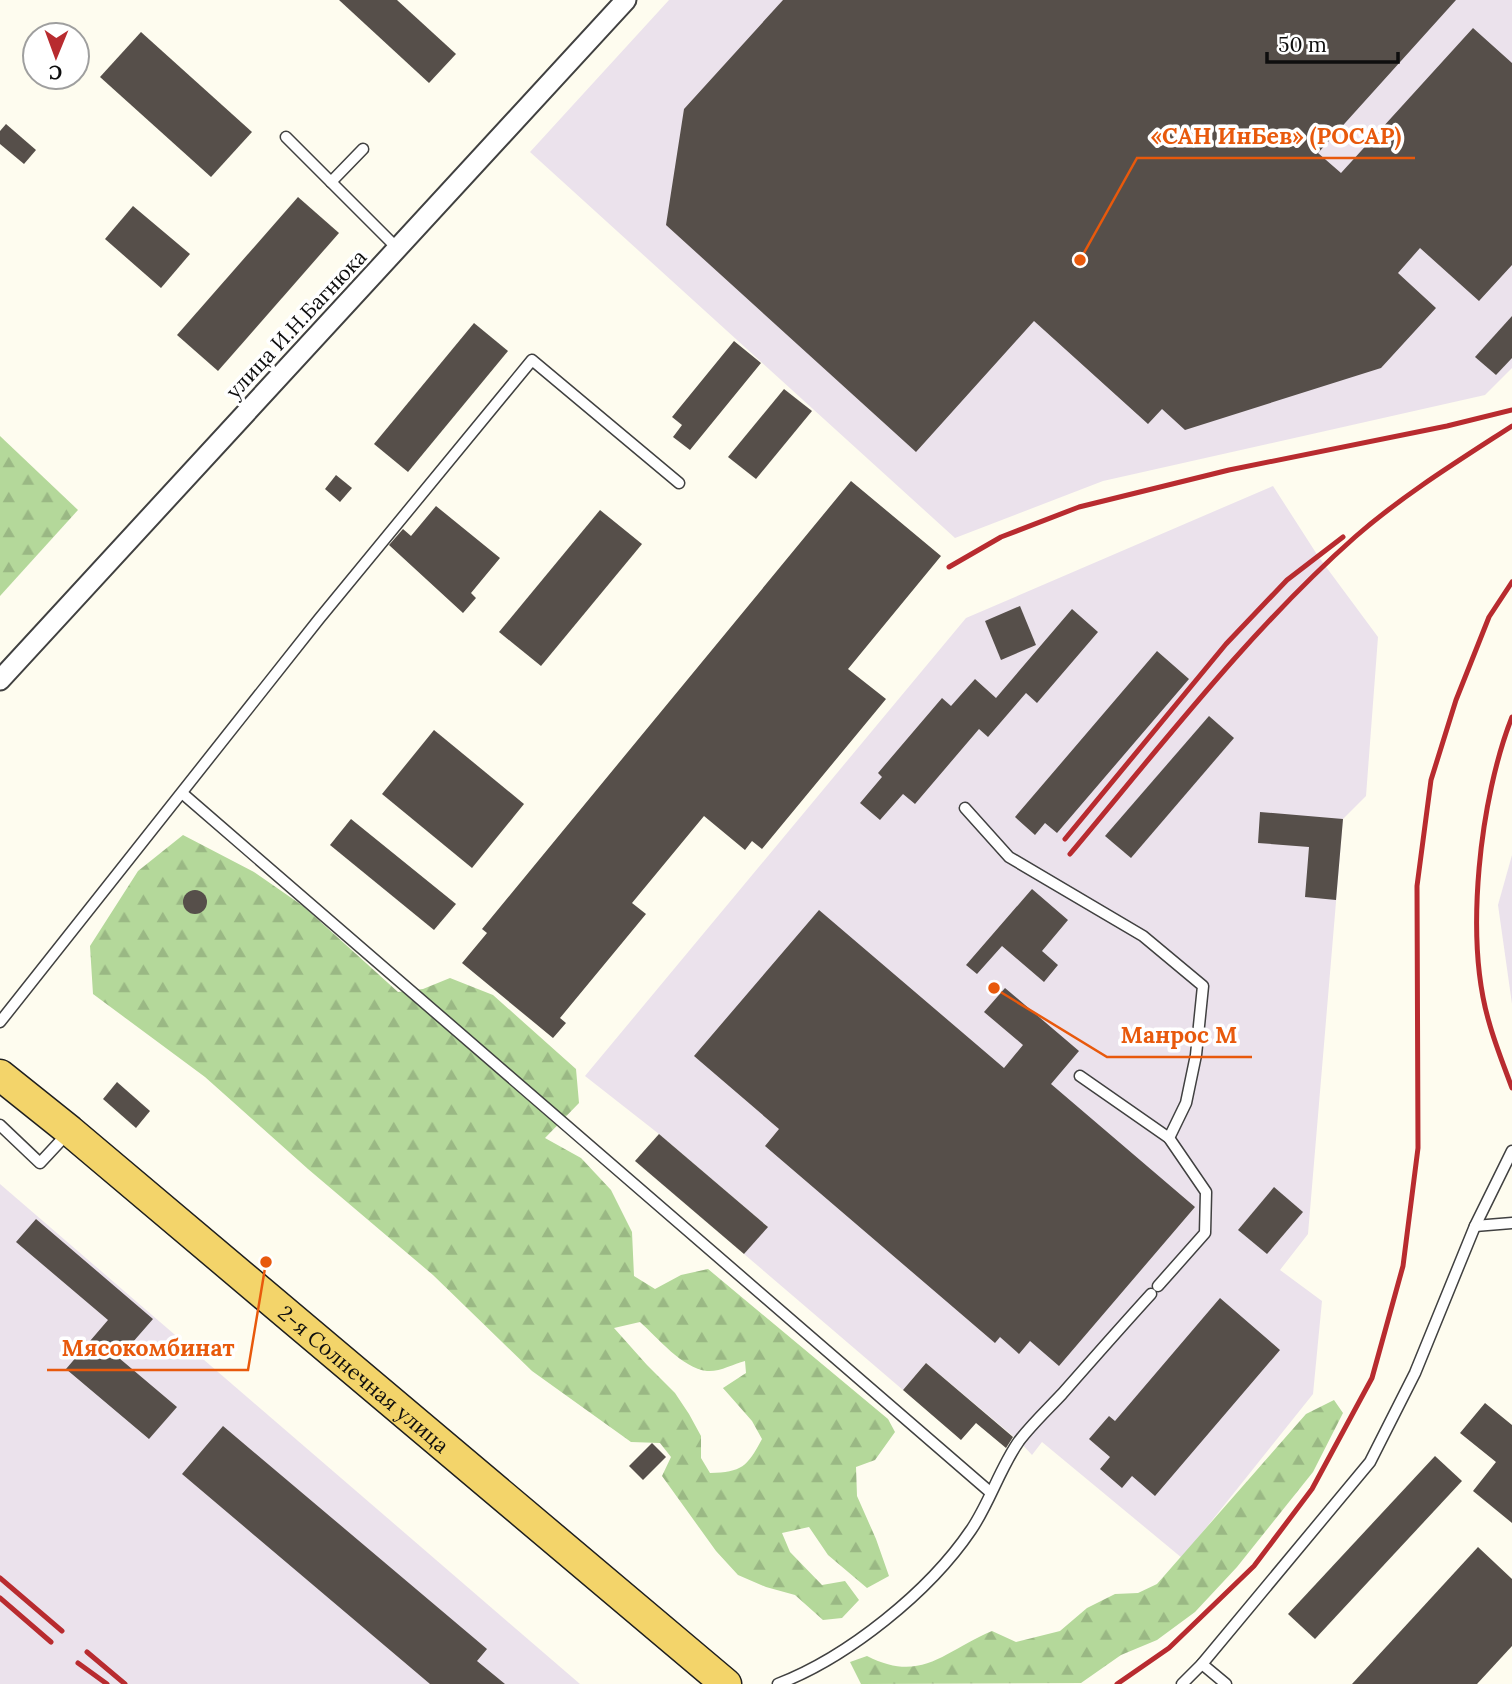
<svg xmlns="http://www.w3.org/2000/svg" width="1512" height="1684" font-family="Lora,serif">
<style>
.industrial{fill:#ebe2ec}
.forest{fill:url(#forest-firs);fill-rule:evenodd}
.building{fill:#564f4a}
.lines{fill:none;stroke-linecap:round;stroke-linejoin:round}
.service-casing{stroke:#414141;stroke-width:13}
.minor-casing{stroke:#414141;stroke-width:23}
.primary-casing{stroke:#1f1f1f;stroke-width:33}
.service{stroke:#fff;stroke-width:10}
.minor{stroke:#fff;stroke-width:19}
.primary{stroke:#f3d46a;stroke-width:30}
.rail{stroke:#b82b2f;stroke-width:5}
.labels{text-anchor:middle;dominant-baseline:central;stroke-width:7;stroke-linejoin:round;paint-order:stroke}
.street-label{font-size:21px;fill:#0e0e0e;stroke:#fff}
.leader{fill:none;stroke:#e8590c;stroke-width:2.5}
.callout-dot{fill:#e8590c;stroke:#fff;stroke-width:2.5}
.callout-label{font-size:23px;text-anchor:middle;font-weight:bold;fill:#e8590c;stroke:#fff;stroke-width:7;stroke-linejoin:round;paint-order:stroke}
</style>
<defs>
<pattern id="forest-firs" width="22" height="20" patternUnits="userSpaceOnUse" patternTransform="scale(1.75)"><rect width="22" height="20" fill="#b4d89a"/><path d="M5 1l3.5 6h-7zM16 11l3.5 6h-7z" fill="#9ab884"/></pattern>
</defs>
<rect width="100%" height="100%" fill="#fefcef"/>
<g class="industrial">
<path d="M 669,0 L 1512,0 L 1512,368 L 1485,395 L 1103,481 L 955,538 L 530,152 Z"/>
<path d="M 1273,486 L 1318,556 L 1378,637 L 1366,796 L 1343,819 L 1308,1234 L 1280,1270 L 1322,1301 L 1313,1394 L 1182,1558 L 1042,1442 L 1032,1455 L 1019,1441 L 926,1363 L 903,1390 L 744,1254 L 767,1226 L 659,1134 L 585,1076 L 966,618 Z"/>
<path d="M 1512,855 L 1512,1004 L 1498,905 Z"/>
<path d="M 0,1184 L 580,1684 L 0,1684 Z"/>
</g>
<g class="forest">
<path d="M 0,436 L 78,510 L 0,596 Z"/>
<path d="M 183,835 L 254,872 L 303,906 L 398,992 L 423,989 L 450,978 L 493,995 L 576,1069 L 579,1103 L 545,1138 L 581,1158 L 611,1190 L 632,1232 L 634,1276 L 655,1289 L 681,1275 L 708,1269 L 888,1419 L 895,1432 L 875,1460 L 856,1467 L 857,1496 L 876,1539 L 889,1576 L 867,1588 L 828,1555 L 809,1527 L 782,1533 L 790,1552 L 822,1585 L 845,1581 L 859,1600 L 842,1618 L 823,1620 L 795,1595 L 766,1587 L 738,1575 L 716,1551 L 662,1476 L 671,1457 L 660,1443 L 631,1442 L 532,1371 L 433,1275 L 308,1169 L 205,1077 L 93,994 L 90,946 L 138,871 ZM 640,1322 C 658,1338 682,1368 707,1371 C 720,1372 733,1364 745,1361 L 746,1373 L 723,1388 L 752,1421 L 762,1439 C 747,1467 742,1472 710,1473 L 701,1458 L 701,1436 L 689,1414 L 675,1393 L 647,1365 L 614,1328 Z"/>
<path d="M 1334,1400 L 1343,1413 L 1313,1472 L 1237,1567 L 1195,1612 L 1157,1640 L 1121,1655 L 1081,1683 L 861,1684 L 850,1662 L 867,1656 C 922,1684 944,1651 992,1631 L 1016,1642 L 1060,1631 L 1087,1608 L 1115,1594 L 1138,1593 L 1157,1584 L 1306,1414 Z"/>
</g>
<g class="building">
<path d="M 339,0 L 397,0 L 456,54 L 429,83 Z"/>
<path d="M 783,0 L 1456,0 L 1318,153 L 1341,173 L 1473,28 L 1512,63 L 1512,265 L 1479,301 L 1420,248 L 1398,273 L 1436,308 L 1381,368 L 1185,430 L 1162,409 L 1148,424 L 1034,321 L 916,452 L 666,225 L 684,109 Z"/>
<path d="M 141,32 L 252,132 L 211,177 L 100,77 Z"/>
<path d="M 6,124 L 36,150 L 24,164 L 0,144 L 0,131 Z"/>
<path d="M 298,197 L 339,233 L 218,371 L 177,335 Z"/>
<path d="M 133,206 L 190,254 L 161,288 L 105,239 Z"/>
<path d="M 1512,316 L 1512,358 L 1496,375 L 1475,357 Z"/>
<path d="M 474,323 L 508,351 L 408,472 L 374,444 Z"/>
<path d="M 734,341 L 761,363 L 690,450 L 673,437 L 682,425 L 672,417 Z"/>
<path d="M 784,389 L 812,411 L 756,479 L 728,457 Z"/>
<path d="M 336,475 L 352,488 L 340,502 L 325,489 Z"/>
<path d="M 851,481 L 941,556 L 848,669 L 886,699 L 762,849 L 752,841 L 745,850 L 704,816 L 632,903 L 646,914 L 560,1018 L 566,1023 L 553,1038 L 462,963 L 487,933 L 482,929 Z"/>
<path d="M 436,506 L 500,558 L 471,593 L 476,598 L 463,613 L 389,545 L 403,529 L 411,536 Z"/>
<path d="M 600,510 L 642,544 L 541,666 L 499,632 Z"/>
<path d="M 1020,606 L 1036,645 L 1001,660 L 985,621 Z"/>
<path d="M 1072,609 L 1098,632 L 1037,703 L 1026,693 L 988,737 L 979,729 L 915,804 L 903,794 L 880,820 L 860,803 L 882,777 L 878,773 L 942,698 L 951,706 L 975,679 L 996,698 Z"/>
<path d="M 1157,651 L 1189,679 L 1057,833 L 1045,823 L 1035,835 L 1015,817 Z"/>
<path d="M 1209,716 L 1234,738 L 1131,858 L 1105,836 Z"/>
<path d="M 434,730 L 524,804 L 472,868 L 382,794 Z"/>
<path d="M 1260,812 L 1343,819 L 1336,900 L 1305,897 L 1309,847 L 1258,843 Z"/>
<path d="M 351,819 L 456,904 L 434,930 L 330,845 Z"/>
<path d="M 1032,889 L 1068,920 L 1042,951 L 1058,965 L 1044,982 L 1002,946 L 977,974 L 966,965 Z"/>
<circle cx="195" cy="902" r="12"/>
<path d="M 819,910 L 1004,1068 L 1023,1045 L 984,1012 L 1005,988 L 1079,1051 L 1051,1084 L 1195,1207 L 1059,1366 L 1030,1341 L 1019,1354 L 1000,1337 L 995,1343 L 765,1146 L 779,1129 L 694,1056 Z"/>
<path d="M 117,1082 L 150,1111 L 136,1128 L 103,1099 Z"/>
<path d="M 659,1134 L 768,1227 L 744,1254 L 635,1161 Z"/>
<path d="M 1274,1187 L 1303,1212 L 1267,1254 L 1238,1230 Z"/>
<path d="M 36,1219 L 153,1319 L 119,1358 L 177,1407 L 149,1439 L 66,1369 L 108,1320 L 16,1242 Z"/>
<path d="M 1220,1298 L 1280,1350 L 1155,1496 L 1132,1476 L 1122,1488 L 1100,1469 L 1110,1457 L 1089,1439 L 1109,1416 L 1115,1421 Z"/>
<path d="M 926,1363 L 1013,1437 L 1006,1448 L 976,1423 L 961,1440 L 903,1390 Z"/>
<path d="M 1485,1403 L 1512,1425 L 1512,1523 L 1473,1491 L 1496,1462 L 1460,1433 Z"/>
<path d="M 223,1426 L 487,1649 L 477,1661 L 505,1684 L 430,1684 L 182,1474 Z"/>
<path d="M 652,1443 L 666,1457 L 643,1480 L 629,1466 Z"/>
<path d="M 1435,1456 L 1462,1481 L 1315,1639 L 1288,1614 Z"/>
<path d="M 1478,1547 L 1512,1579 L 1512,1646 L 1477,1684 L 1352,1684 Z"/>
</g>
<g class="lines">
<defs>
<g id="service">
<path d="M 286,137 L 396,247"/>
<path d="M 331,182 L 363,149"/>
<path d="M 182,793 L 990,1492"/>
<path d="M 965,808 L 1009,857 L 1143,936 L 1203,986 L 1196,1055 L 1186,1103 L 1169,1138"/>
<path d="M 0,1022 L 319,619 L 532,360 L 679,483"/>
<path d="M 1080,1076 L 1169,1138 L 1206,1192 L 1205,1233 L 1158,1286"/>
<path d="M 0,1125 L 40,1163 L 67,1134"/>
<path d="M 1475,1226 L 1512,1223"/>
<path d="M 1202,1664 L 1226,1684"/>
<path d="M 778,1684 C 848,1657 929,1592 971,1530 C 989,1504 1000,1468 1019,1441 C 1032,1424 1048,1409 1062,1394 C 1091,1361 1121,1327 1151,1294"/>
<path d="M 1182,1684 L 1202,1664 L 1370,1462 L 1415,1373 L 1475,1226 L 1512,1151"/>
</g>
<path id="minor" d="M 0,680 L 626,0"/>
<g id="primary">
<path id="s1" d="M 0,1075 L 70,1131 L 726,1684"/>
</g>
</defs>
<use href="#service" class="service-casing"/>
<use href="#minor" class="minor-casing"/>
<use href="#primary" class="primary-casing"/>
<use href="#service" class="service"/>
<use href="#minor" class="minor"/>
<use href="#primary" class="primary"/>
<g class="rail">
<path d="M 949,567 L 1001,537 L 1079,507 L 1229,470 L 1447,426 L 1512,410"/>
<path d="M 1512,717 C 1480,798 1464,937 1489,1022 C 1495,1044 1504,1066 1512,1088"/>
<path d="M 1065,839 L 1226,644 L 1287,580 L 1343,537"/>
<path d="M 1070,854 C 1160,747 1250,630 1355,537 C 1403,495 1458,461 1512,426"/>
<path d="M 0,1578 L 62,1631"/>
<path d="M 0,1598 L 51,1642"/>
<path d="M 87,1652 L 125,1684"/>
<path d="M 78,1663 L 107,1684"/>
<path d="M 1117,1684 L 1169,1648 L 1254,1566 L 1312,1489 L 1372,1378 L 1403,1266 L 1418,1148 L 1417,886 L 1431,780 L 1456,700 L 1489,617 L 1512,582"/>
</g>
</g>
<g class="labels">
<g class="street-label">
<text transform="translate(296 324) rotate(-47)">улица И.Н.Багнюка</text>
<text stroke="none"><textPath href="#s1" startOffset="474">2-я Солнечная улица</textPath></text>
</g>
</g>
<path class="leader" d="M1080 260L1137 158H1415M994 988L1107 1057H1252M266 1262L248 1370H47"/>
<g class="callout-dot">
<circle cx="1080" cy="260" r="7"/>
<circle cx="994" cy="988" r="7"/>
<circle cx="266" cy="1262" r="7"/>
</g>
<g class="callout-label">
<text x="1276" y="144">«САН ИнБев» (РОСАР)</text>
<text x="1179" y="1043">Манрос М</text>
<text x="148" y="1356">Мясокомбинат</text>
</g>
<g transform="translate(56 56) rotate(181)"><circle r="33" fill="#ffffff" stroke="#9f9f9f" stroke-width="2"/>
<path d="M0-5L12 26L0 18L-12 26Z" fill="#b82b2f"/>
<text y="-10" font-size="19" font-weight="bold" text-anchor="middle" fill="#0e0e0e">С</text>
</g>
<path d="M1267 52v10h131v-10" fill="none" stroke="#0e0e0e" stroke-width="3.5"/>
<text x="1278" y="52" font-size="21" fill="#0e0e0e" stroke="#ffffff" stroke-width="5" paint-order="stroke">50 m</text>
</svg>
